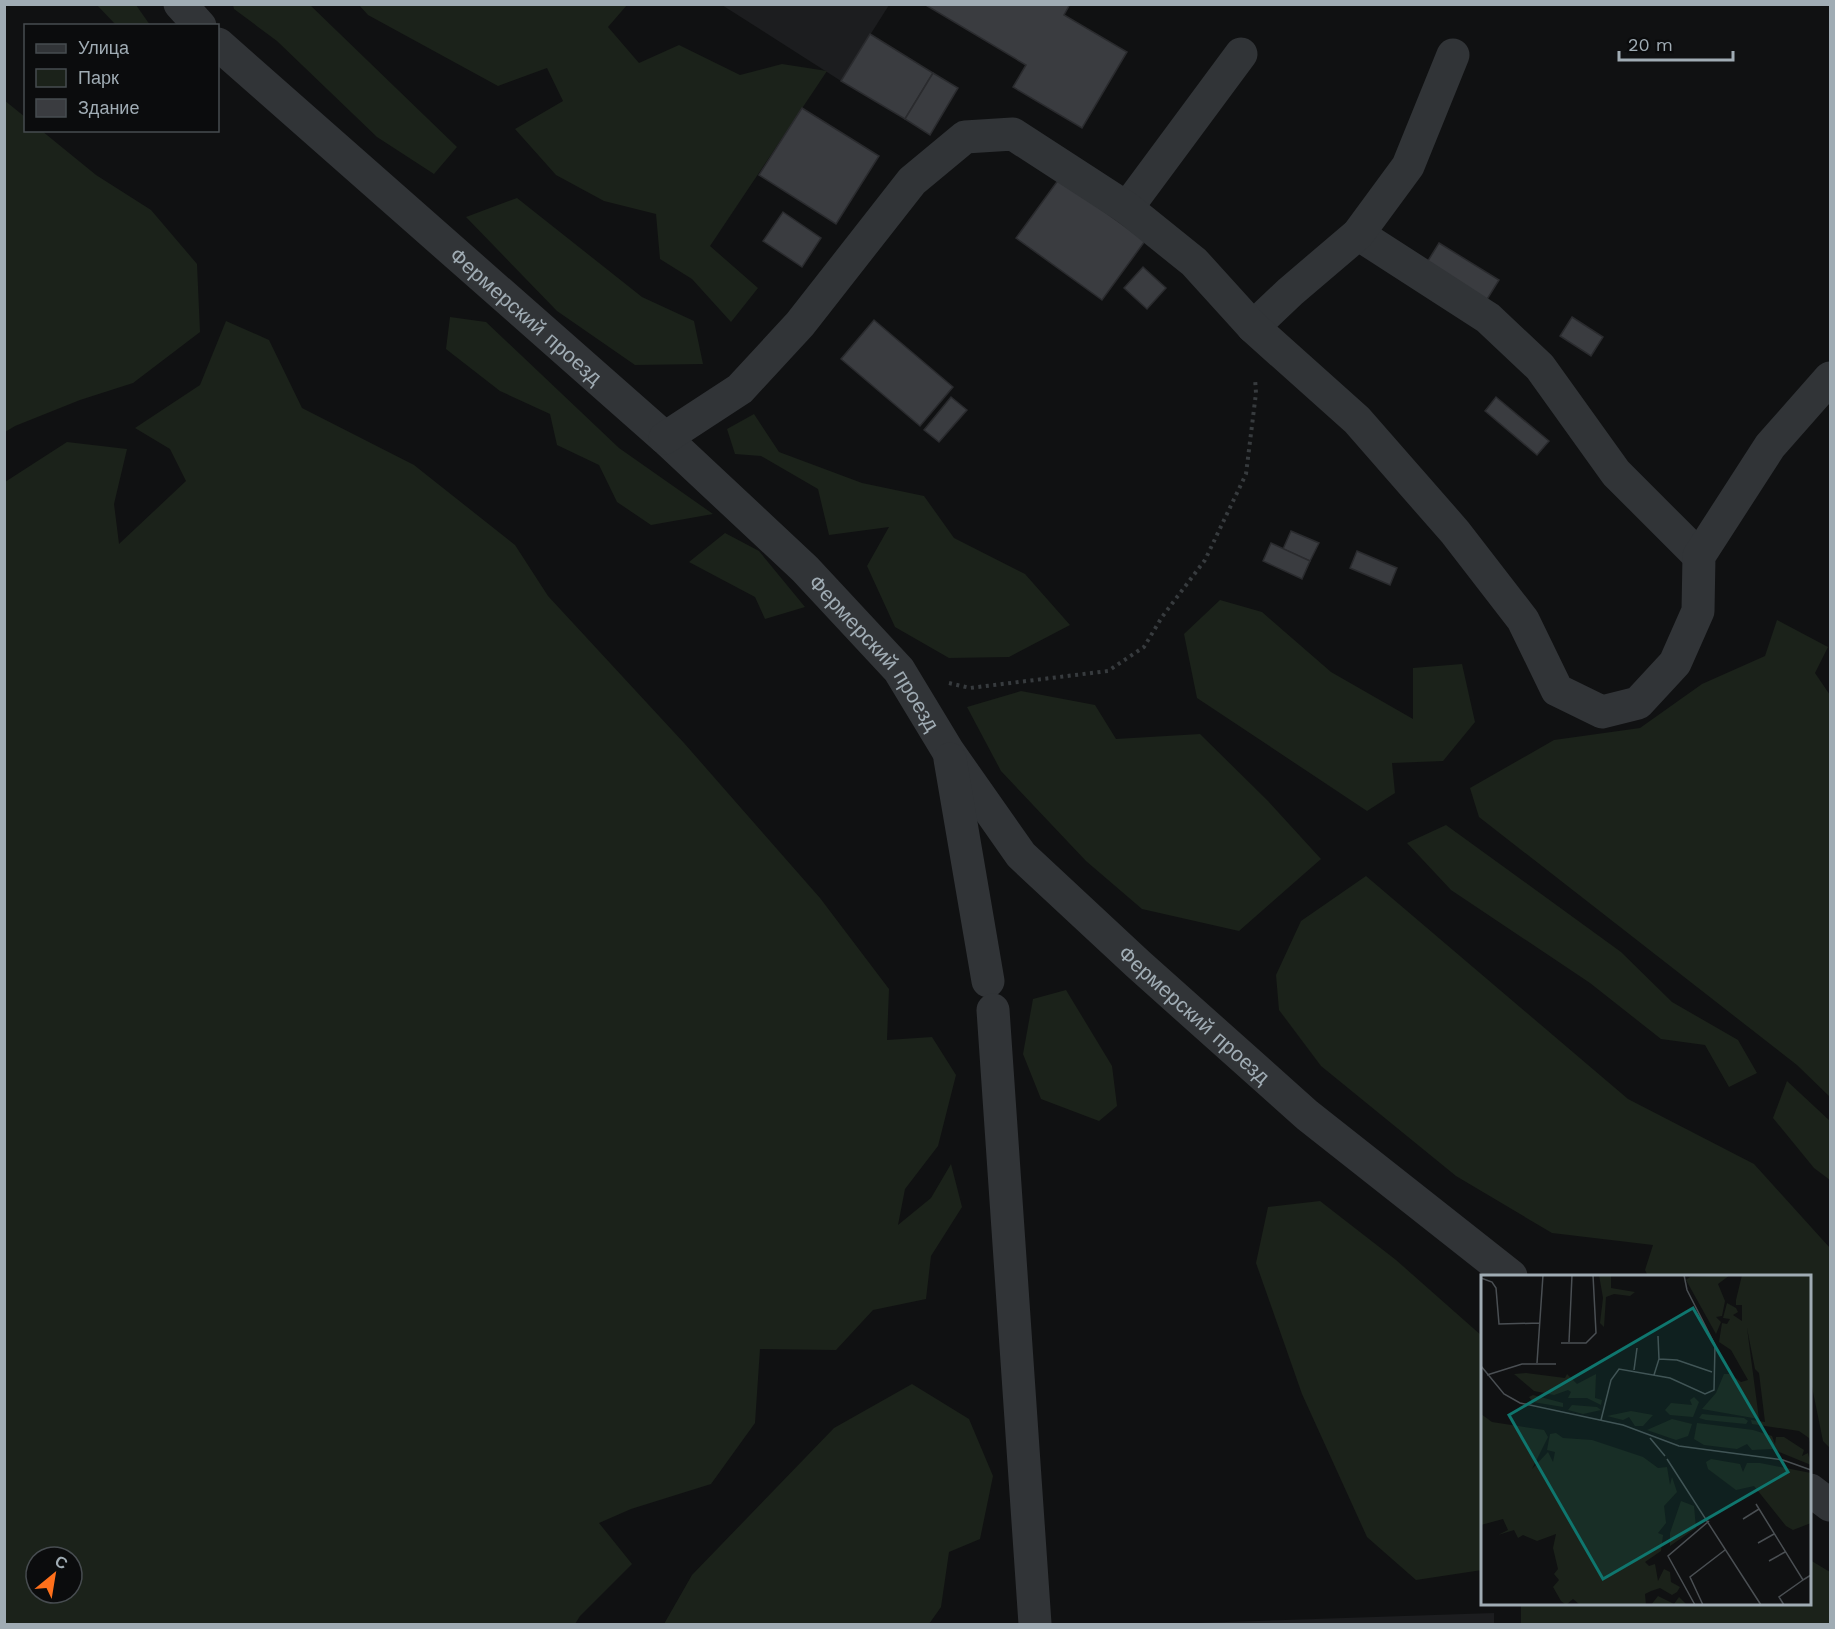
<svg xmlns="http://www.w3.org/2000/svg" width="1835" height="1629" font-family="'Work Sans',sans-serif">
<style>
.built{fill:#1c1d1f}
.green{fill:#1b221a;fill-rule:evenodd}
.building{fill:#3a3c40;stroke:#2a2b2e;stroke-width:1.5}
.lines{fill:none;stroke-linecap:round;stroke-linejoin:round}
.path{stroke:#373b3e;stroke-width:4;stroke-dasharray:3 4.5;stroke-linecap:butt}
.minor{stroke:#313437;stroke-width:33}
.labels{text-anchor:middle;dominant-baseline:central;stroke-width:4.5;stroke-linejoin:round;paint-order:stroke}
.street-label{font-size:21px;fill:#a0acb4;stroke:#0b0c0d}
.inset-road{fill:none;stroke:#4a4f53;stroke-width:1.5}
.view{fill:#0f766e;fill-opacity:0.15;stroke:#0f766e;stroke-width:3}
.inset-edge{fill:none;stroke:#a0acb4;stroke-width:3}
</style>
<rect width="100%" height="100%" fill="#101112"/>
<g class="built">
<path d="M 722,5 L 889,5 L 841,81 Z"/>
<path d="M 1494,1613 L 1494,1624 L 1165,1624 Z"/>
</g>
<g class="green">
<path d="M 97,5 L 136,5 L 150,25 L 116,25 Z"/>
<path d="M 233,5 L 310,5 L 457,147 L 434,174 L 377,137 L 277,41 L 234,9 Z"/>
<path d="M 359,5 L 627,5 L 608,27 L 639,63 L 679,45 L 740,75 L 782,64 L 827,71 L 710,246 L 758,288 L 731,322 L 692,279 L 660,259 L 656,214 L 604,201 L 556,175 L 515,129 L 563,101 L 547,68 L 498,86 L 368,15 Z"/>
<path d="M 4,100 L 25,117 L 26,130 L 42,131 L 96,175 L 151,210 L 197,264 L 200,332 L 133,383 L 80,400 L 15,426 L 5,432 Z"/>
<path d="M 517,198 L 642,297 L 694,321 L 703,364 L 635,365 L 557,311 L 466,217 Z"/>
<path d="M 450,317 L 486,322 L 619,448 L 713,514 L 651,525 L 617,502 L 599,465 L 557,445 L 550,414 L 500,391 L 446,349 Z"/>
<path d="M 226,321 L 269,340 L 302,408 L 414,465 L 515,545 L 548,596 L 684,743 L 820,898 L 889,989 L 887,1040 L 932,1037 L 956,1075 L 938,1146 L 905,1189 L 898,1225 L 931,1198 L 951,1164 L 962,1207 L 931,1256 L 926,1299 L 873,1310 L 836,1350 L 760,1349 L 755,1423 L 711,1484 L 631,1509 L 599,1523 L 632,1564 L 580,1616 L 575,1624 L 5,1624 L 5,482 L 67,442 L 127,449 L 114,504 L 119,544 L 186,481 L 170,449 L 135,428 L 200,385 ZM 36,1557 L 72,1557 L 72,1593 L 36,1593 Z"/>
<path d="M 754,414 L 779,452 L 862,483 L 924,496 L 954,538 L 1025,574 L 1070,625 L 1009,657 L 949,658 L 895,627 L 867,566 L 889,527 L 829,535 L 818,489 L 761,456 L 735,454 L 727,429 Z"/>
<path d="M 725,533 L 759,551 L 805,607 L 765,619 L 755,597 L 689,562 Z"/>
<path d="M 1220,600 L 1262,612 L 1331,672 L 1413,719 L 1413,668 L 1462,664 L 1475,722 L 1443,761 L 1392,763 L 1395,793 L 1367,811 L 1197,698 L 1184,634 Z"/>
<path d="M 1777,620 L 1828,647 L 1815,673 L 1830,695 L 1830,1097 L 1797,1065 L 1479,817 L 1470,788 L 1554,740 L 1640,728 L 1702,684 L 1765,656 Z"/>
<path d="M 1021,691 L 1095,705 L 1116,739 L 1200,734 L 1268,801 L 1321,859 L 1239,931 L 1142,909 L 1086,861 L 1001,771 L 967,707 Z"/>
<path d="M 1446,825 L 1621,952 L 1672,1002 L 1738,1040 L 1757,1073 L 1729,1087 L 1705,1045 L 1661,1039 L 1590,983 L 1451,890 L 1407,843 Z"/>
<path d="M 1366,876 L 1628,1099 L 1754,1164 L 1830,1248 L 1830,1448 L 1823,1441 L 1812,1387 L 1810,1386 L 1810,1276 L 1648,1276 L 1645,1270 L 1653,1245 L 1552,1233 L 1456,1176 L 1321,1066 L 1279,1010 L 1276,975 L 1301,921 Z"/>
<path d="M 1066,990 L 1112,1066 L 1117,1106 L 1099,1121 L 1041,1099 L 1023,1054 L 1033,999 Z"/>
<path d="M 1787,1081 L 1830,1121 L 1830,1180 L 1814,1168 L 1773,1118 Z"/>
<path d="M 1320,1201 L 1396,1260 L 1482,1336 L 1482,1570 L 1416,1580 L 1367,1537 L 1302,1394 L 1256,1263 L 1268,1207 Z"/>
<path d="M 912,1384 L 969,1419 L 993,1476 L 980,1539 L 949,1552 L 941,1607 L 929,1624 L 664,1624 L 692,1575 L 834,1428 Z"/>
<path d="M 1810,1560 L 1830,1572 L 1830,1624 L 1521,1624 L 1521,1604 L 1810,1604 Z"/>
</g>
<g class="building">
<path d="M 924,4 L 1070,4 L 1064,15 L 1127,52 L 1082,128 L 1013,87 L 1026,65 Z"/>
<path d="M 870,34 L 933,73 L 905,119 L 841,81 Z"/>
<path d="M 933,73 L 958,88 L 930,135 L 905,119 Z"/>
<path d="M 802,108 L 879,156 L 836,224 L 759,175 Z"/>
<path d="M 1059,179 L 1145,241 L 1102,300 L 1016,238 Z"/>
<path d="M 783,212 L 821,238 L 802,267 L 763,241 Z"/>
<path d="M 1439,243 L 1499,280 L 1486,301 L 1426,264 Z"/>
<path d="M 1143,267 L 1166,288 L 1147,309 L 1124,288 Z"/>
<path d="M 1572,317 L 1603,337 L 1591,356 L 1560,336 Z"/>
<path d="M 874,320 L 953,387 L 920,426 L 841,359 Z"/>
<path d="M 951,397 L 967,410 L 939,442 L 924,430 Z"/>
<path d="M 1496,397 L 1549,441 L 1537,455 L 1485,411 Z"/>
<path d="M 1291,531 L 1319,543 L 1310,561 L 1283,549 Z"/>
<path d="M 1271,543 L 1310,561 L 1302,579 L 1263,561 Z"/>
<path d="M 1357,551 L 1397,568 L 1390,585 L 1350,568 Z"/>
</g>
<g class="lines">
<path class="path" d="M 949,683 L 970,688 L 1108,671 L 1144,647 L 1162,617 L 1205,560 L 1246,474 L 1256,393 L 1255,378"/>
<g class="minor">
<path d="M 180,4 L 200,26"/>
<path id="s1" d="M 218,44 L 665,438 L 805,569 L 899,670 L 948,751 L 1021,855 L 1138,964 L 1307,1115 L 1511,1276"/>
<path d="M 1127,208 L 1241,54"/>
<path d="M 1358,234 L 1488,318 L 1540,367 L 1616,473 L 1699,556"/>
<path d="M 1253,327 L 1290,292 L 1358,234 L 1408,166 L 1453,55"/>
<path d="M 665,438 L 740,389 L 800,324 L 912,181 L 965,137 L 1013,134 L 1127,208 L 1194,262 L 1253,327 L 1357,420 L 1455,532 L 1523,620 L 1557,690 L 1602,712 L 1638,703 L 1675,663 L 1698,611 L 1699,556 L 1770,446 L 1830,378"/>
<path d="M 950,759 L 988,981"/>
<path d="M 993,1010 L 1035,1624"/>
<path d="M 1810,1490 L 1830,1505"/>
</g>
</g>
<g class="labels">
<g class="street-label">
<text stroke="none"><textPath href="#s1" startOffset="411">Фермерский проезд</textPath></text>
<text stroke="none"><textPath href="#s1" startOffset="897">Фермерский проезд</textPath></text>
<text stroke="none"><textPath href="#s1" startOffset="1383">Фермерский проезд</textPath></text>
</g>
</g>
<g transform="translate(1481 1275)">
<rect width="330" height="330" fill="#101112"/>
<path d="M 118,0 L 130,0 L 130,13 L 154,17 L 149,21 L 133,19 L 125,22 L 123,52 L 119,48 L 122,23 ZM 249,0 L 237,9 L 244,26 L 241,41 L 235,42 L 240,47 L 235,59 L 205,5 L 209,2 ZM 261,0 L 330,0 L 330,172 L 328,163 L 318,156 L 271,149 L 270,145 L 284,147 L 278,98 L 274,94 L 266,53 L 278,144 L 221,134 L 235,118 L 243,99 L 249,99 L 260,107 L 267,105 L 250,75 L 238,67 L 241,48 L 246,49 L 249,44 L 242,43 L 246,28 L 255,33 L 257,37 L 252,40 L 261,46 L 261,30 L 255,30 L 255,25 ZM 45,98 L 84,103 L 86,99 L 96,109 L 115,99 L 114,123 L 121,125 L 120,130 L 106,123 L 87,123 L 90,117 L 87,115 L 73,120 L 53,116 L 33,99 ZM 52,120 L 82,128 L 82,132 L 52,127 L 48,122 ZM 213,122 L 218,127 L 212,142 L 189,140 L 184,135 L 190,128 L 211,130 L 209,125 ZM 91,130 L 116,132 L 120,135 L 102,139 L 87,135 ZM 150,136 L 172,140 L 162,151 L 154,151 L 148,142 L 142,145 L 126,141 ZM 0,139 L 11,147 L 63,155 L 67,162 L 51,194 L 67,177 L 72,187 L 74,177 L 66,175 L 69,159 L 75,158 L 82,163 L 111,165 L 162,182 L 177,193 L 186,192 L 189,210 L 191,202 L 196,217 L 183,231 L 185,248 L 177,258 L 182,260 L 180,276 L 164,287 L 168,291 L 174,289 L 177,306 L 183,294 L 189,297 L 190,307 L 199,312 L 196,317 L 191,320 L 179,313 L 170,316 L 164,319 L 165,330 L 99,330 L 92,324 L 85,330 L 80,326 L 72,312 L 78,305 L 73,299 L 77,294 L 72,273 L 75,259 L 56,266 L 42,260 L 37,263 L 33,255 L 17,260 L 27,255 L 22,244 L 0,250 ZM 221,139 L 263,143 L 267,146 L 265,149 L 225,145 L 218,143 ZM 191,144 L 211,149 L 207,161 L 195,165 L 166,155 ZM 216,148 L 272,155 L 291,161 L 294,169 L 295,162 L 303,162 L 323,175 L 321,181 L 327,178 L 330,190 L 291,174 L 271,175 L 266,169 L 256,174 L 223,170 L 213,164 ZM 230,184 L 259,189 L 262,197 L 266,188 L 279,188 L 330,198 L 330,248 L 312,255 L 305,251 L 273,211 L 255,215 L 227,194 L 225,187 ZM 200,226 L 213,231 L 215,253 L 189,271 L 189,258 ZM 177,321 L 193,329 L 198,322 L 206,330 L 170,330 Z" fill="#1b221a"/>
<path class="inset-road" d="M 0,3 L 11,7 L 15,13 L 18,49 L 59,48M 88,67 L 91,0M 80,68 L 105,68 L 115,58 L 112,0M 178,84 L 196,85 L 231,97M 56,88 L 62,0M 0,91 L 23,119 L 39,128 L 142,150 L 198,171 L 302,185 L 330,195M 153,95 L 156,73M 6,100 L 41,89 L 75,89M 173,100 L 178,84 L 177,61M 120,145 L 130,105 L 138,94 L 189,103 L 224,119 L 233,115 L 234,70 L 206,15 L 203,0M 169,163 L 184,181M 186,184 L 280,330M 275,229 L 322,305 L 330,300M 262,244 L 278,234M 277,268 L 293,259M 288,286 L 304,277M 214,330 L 187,281 L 228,246M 222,330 L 209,302 L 244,275M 303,330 L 298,322 L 322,305"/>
<path class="view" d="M 212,33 L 307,197 L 122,304 L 28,140 Z"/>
<rect width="330" height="330" class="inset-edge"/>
</g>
<rect width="1835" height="1629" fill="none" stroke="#a0acb4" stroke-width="12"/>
<rect x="24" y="24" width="195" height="108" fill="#0b0c0d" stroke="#474c50" stroke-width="1.5"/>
<rect x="36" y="44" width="30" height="9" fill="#313437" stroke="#474c50" stroke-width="1.5"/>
<text x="78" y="54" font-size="18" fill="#a0acb4">Улица</text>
<rect x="36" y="69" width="30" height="18" fill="#1b221a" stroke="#474c50" stroke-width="1.5"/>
<text x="78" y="84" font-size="18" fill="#a0acb4">Парк</text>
<rect x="36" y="99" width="30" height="18" fill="#3a3c40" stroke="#474c50" stroke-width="1.5"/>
<text x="78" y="114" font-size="18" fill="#a0acb4">Здание</text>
<g transform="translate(54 1575) rotate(30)"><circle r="28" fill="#0b0c0d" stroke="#474c50" stroke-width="1.5"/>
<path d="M0-4.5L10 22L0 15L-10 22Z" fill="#ff701b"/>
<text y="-9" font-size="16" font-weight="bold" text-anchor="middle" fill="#a0acb4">С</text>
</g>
<path d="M1619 51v9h114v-9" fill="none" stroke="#a0acb4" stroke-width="3"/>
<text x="1628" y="51" font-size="18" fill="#a0acb4" stroke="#0b0c0d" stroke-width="4.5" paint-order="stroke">20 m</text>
</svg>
